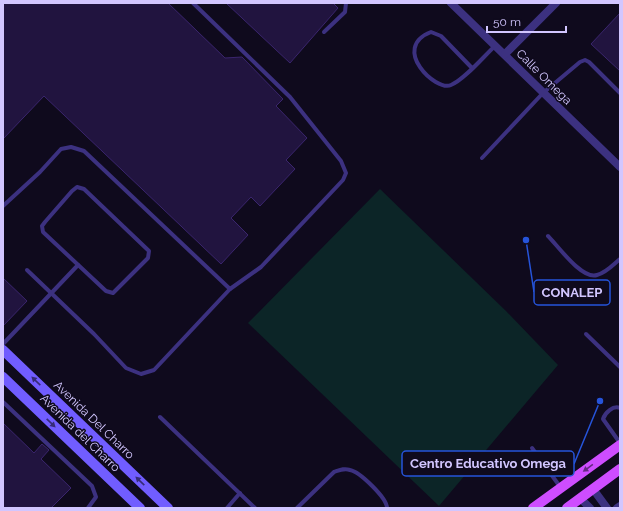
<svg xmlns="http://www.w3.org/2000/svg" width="623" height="511" font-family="Raleway,sans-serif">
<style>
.green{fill:#0c2527}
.building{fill:#21143f;stroke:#3a256d}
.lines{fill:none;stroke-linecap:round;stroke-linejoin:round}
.lane{stroke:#3c3180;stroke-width:4}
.street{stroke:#3c3180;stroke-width:8}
.secondary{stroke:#715dff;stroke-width:10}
.primary{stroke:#ce4dff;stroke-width:10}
.oneway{fill:#362b77}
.oneway2{fill:#652883}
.labels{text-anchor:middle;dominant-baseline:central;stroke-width:3;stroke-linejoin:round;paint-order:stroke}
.street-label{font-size:12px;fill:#d2c6ff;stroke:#0f0a1d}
.leader{fill:none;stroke:#2654da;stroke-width:1.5}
.callout-dot{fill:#2654da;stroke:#0f0a1d;stroke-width:1.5}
.callout{fill:#0f0a1d;stroke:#2654da;stroke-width:1.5}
.callout-label{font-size:13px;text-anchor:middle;font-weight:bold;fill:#d2c6ff}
</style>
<rect width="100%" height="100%" fill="#0f0a1d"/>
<path class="green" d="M 380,189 L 506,311 L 558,365 L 439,506 L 248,323 Z"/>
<g class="building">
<path d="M 3,3 L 168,3 L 225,58 L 242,57 L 283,99 L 276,106 L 307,138 L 286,160 L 295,169 L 260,206 L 251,197 L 231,218 L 248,235 L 221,264 L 44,96 L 3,139 Z"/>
<path d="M 226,3 L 333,3 L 338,8 L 290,63 Z"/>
<path d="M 620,13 L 620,71 L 591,44 Z"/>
<path d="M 3,278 L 27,301 L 3,326 Z"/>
<path d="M 3,423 L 34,453 L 42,444 L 49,450 L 41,459 L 71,488 L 51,508 L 3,508 Z"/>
</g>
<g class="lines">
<g class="lane">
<path d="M 324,32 L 345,12 L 346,3"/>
<path d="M 472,68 L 441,36 L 431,32 C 390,48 436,92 451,85 C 464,80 484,56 495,46"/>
<path d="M 482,158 L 543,93 L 580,62 L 585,60 L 589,62 L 620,93"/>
<path d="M 77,187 L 84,189 L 149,251 L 148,258 L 113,293 L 106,291 L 43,232 L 42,226 L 45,222 L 72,191 Z"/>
<path d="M 3,206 L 40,172 L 61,149 L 71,147 L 84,151 L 230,289 L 261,267 L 343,180 L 346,173 L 341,161 L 290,97 L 193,3"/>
<path d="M 548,236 C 558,246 582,280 597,275 C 606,273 613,265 620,259"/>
<path d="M 27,270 L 94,334 L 126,368 L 141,374 L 154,370 L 230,289"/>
<path d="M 586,334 L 620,367"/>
<path d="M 3,344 L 78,265"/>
<path d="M 3,402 L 92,486 L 96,497 L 88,508"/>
<path d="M 620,408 C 613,405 605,413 603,419 L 620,443"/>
<path d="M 160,417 L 255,508"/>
<path d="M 532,448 L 561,488"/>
<path d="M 227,508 L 240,493"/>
<path d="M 297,508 L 334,472 C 340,470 344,468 350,470 C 360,472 387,498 387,508"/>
</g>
<g class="street">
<path d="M 451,3 L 620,167"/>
<path d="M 505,54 L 556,3"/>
<path d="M 593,489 L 607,508"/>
<path d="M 581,499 L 590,508"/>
<path d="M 617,508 L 620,506"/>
</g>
<g class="secondary">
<path d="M 3,350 L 168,508"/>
<path d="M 3,377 L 140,508"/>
</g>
<g class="primary">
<path d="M 533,508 L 620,445"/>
<path d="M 567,508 L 620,469"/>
</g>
</g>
<defs><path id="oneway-solid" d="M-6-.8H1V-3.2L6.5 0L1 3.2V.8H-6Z"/></defs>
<g class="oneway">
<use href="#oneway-solid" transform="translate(36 381) rotate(-136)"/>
<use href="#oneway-solid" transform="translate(51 423) rotate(44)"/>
<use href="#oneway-solid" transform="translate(140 481) rotate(-136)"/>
</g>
<use class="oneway2" href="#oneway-solid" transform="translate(588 468) rotate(144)"/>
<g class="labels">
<g class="street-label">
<text transform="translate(544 77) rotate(45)">Calle Omega</text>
<text transform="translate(94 420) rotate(44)">Avenida Del Charro</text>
<text transform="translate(80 433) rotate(44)">Avenida del Charro</text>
</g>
</g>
<path class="leader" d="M526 240L534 292M600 401L574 464"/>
<g class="callout-dot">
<circle cx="526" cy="240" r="4"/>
<circle cx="600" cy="401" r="4"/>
</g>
<g class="callout">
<rect x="534" y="280" width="76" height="25" rx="4"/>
<rect x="402" y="451" width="172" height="25" rx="4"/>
</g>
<g class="callout-label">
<text x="572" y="297">CONALEP</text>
<text x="488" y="468">Centro Educativo Omega</text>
</g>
<rect width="623" height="511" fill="none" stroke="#d2c6ff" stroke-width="8"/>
<path d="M487 26v6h79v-6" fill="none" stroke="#d2c6ff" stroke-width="2"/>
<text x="493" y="26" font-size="12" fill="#d2c6ff" stroke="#0f0a1d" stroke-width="3" paint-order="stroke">50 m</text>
</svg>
